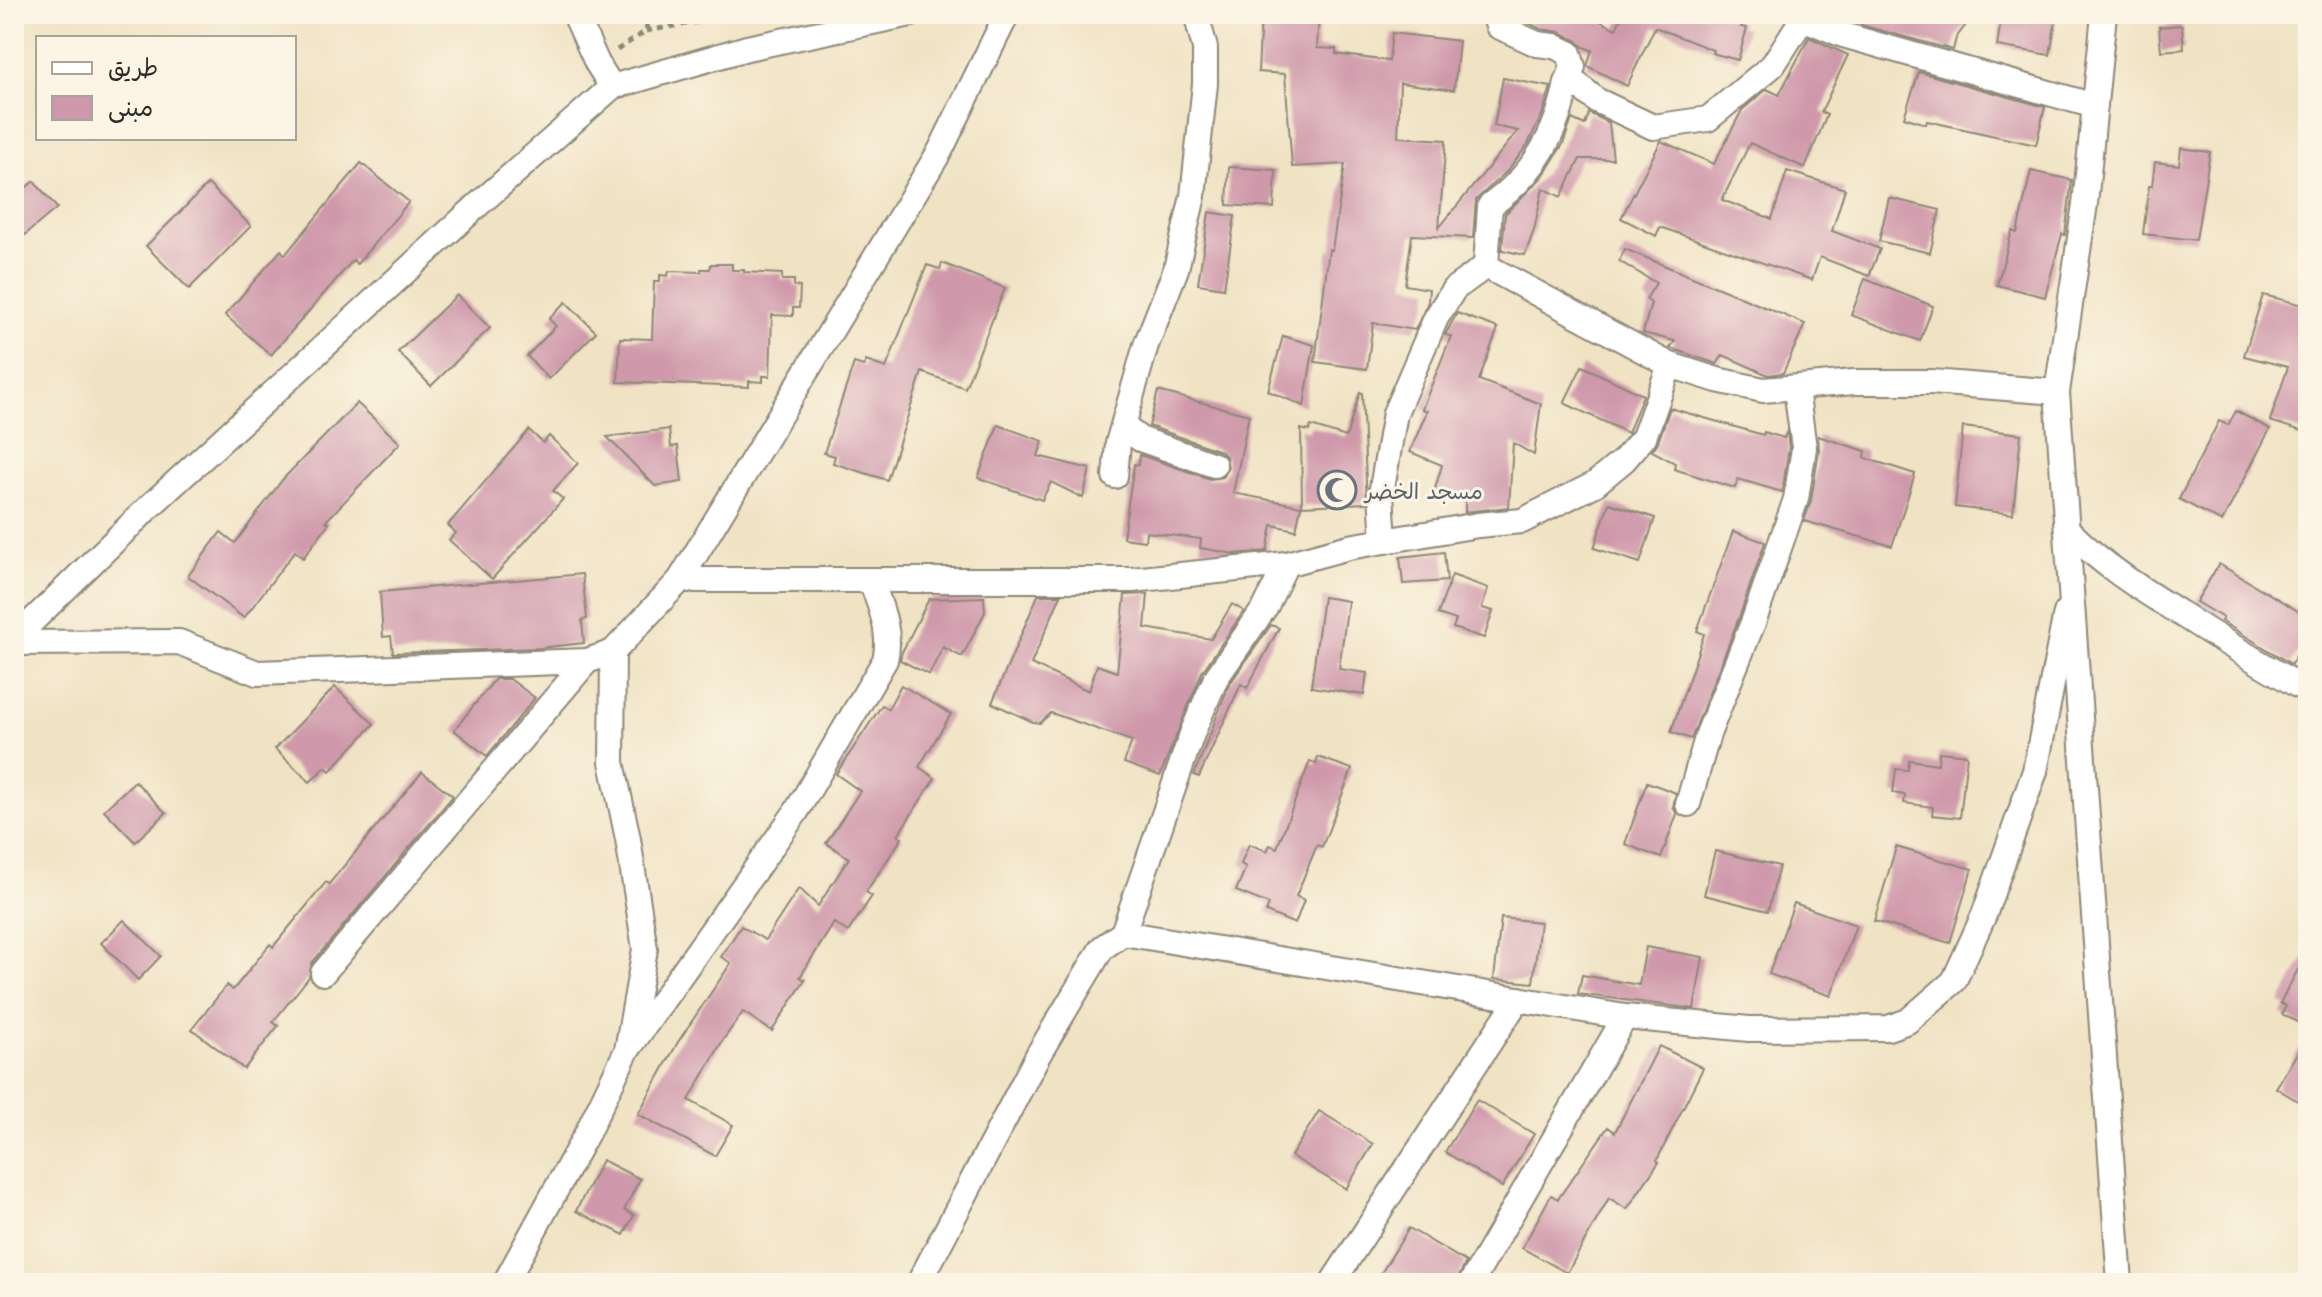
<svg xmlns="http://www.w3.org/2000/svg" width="2322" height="1297" font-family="Mali,'Playpen Sans Arabic',sans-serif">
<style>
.building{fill:#cf99ab}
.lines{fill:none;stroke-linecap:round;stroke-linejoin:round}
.street-casing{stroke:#8e8778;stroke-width:28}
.path{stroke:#8e8778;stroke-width:5;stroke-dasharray:6 6;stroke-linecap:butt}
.street{stroke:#fff;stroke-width:24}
.labels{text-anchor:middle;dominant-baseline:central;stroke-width:6;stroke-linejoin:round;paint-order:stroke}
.worship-label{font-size:22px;fill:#5b616d;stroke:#fcf5e5;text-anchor:start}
</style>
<rect width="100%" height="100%" fill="#fcf5e5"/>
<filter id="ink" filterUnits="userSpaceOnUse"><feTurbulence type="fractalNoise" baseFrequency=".0125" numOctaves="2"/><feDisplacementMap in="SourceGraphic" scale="16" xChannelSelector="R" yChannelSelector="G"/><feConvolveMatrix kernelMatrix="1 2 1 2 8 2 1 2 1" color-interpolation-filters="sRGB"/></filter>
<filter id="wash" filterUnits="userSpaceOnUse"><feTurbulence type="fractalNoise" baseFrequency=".006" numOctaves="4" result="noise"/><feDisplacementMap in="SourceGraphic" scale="32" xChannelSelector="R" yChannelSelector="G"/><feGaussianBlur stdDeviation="1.8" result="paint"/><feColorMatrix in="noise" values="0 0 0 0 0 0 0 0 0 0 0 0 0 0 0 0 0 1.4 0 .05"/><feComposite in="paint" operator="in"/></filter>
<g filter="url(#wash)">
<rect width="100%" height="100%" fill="#f0e3c4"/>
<g id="blocks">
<g class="building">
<path d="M 1261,14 L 1319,14 L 1317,48 L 1336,49 L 1336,54 L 1389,61 L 1392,33 L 1459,41 L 1454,90 L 1400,83 L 1398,137 L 1446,140 L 1439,228 L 1518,131 L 1494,126 L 1503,78 L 1551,87 L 1542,115 L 1528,144 L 1508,170 L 1476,200 L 1473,238 L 1412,235 L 1405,285 L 1429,289 L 1428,302 L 1415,330 L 1373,323 L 1367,369 L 1315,362 L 1329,249 L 1332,250 L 1345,164 L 1292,167 L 1285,74 L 1258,72 Z"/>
<path d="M 1510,14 L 1585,14 L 1616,29 L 1623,14 L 1714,14 L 1742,22 L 1741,27 L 1747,28 L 1738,60 L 1712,53 L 1713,50 L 1655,27 L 1627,86 L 1587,66 L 1592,50 L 1583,47 L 1576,40 L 1560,32 L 1541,29 Z"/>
<path d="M 1864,14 L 1893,14 L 1936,23 L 1938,14 L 1974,14 L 1956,38 L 1953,50 L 1861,25 Z"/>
<path d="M 2002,14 L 2057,14 L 2050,55 L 1997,46 Z"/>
<path d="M 2182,25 L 2184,49 L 2161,51 L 2159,27 Z"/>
<path d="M 1809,37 L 1848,55 L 1821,112 L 1827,115 L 1805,168 L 1750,143 L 1722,200 L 1772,219 L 1787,171 L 1845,189 L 1832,231 L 1880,249 L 1869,276 L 1820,257 L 1812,280 L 1660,227 L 1656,236 L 1621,218 L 1661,141 L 1714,164 L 1742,110 L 1767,89 L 1779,95 Z"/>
<path d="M 1919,72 L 2045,107 L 2036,145 L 1927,121 L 1926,124 L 1904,117 Z"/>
<path d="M 1589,113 L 1609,123 L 1613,159 L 1580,159 L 1561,197 L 1543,188 L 1534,230 L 1525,255 L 1502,250 L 1505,214 L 1543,176 L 1563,144 L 1572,119 L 1585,125 Z"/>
<path d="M 2181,148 L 2210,152 L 2196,240 L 2143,234 L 2149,186 L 2152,186 L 2155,162 L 2179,165 Z"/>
<path d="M 361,163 L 409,202 L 357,264 L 353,260 L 271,355 L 225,315 L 281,250 L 285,255 Z"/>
<path d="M 1229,167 L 1276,170 L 1274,208 L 1227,205 Z"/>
<path d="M 2031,171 L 2072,180 L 2065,235 L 2062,234 L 2045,297 L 1997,285 L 2012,231 L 2017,233 Z"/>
<path d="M 34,181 L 57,208 L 14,244 L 14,198 Z"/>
<path d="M 208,184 L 251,226 L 189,289 L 146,246 Z"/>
<path d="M 1889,198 L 1940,210 L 1930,253 L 1879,241 Z"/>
<path d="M 1209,212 L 1235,216 L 1224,288 L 1198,284 Z"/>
<path d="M 1625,249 L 1805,324 L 1783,373 L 1768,375 L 1723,355 L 1717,364 L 1670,348 L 1675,341 L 1643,333 L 1651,303 L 1646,299 L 1656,283 L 1619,261 Z"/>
<path d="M 942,263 L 1005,288 L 965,388 L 922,372 L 887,480 L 833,463 L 835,456 L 824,453 L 854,363 L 864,366 L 866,361 L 886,368 L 927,265 L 940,269 Z"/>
<path d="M 711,264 L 732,264 L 732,270 L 744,270 L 744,272 L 782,274 L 782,280 L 794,280 L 794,286 L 800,287 L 799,308 L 793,308 L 793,316 L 772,315 L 770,376 L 763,376 L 763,382 L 749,381 L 749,387 L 618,382 L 620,338 L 652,339 L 654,281 L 660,281 L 660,275 L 668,276 L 669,271 L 701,272 L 701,269 L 710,269 Z"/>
<path d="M 1865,279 L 1933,306 L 1920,341 L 1851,315 Z"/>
<path d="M 457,295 L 490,328 L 431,386 L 398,352 Z"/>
<path d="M 2263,295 L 2308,306 L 2308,433 L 2270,421 L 2288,367 L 2244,356 Z"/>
<path d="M 566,302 L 596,332 L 549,379 L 527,356 L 556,326 L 549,319 Z"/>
<path d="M 1457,313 L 1498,328 L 1479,380 L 1541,404 L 1534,455 L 1513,443 L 1509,507 L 1465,512 L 1465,501 L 1434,492 L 1442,465 L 1410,452 L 1427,411 L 1422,409 L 1451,336 L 1445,335 Z"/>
<path d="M 1283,336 L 1314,345 L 1304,406 L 1268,391 Z"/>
<path d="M 1582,366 L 1643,395 L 1628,433 L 1564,403 Z"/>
<path d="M 1158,391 L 1249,415 L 1233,493 L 1301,506 L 1296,530 L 1272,525 L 1267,551 L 1235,554 L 1200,548 L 1201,539 L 1146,532 L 1145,541 L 1123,538 L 1134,464 L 1138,465 L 1140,455 L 1210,479 L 1223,477 L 1228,469 L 1226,456 L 1220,451 L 1149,426 Z"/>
<path d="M 1360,392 L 1362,393 L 1367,503 L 1302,506 L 1301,429 L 1309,431 L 1311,426 L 1346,437 Z"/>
<path d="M 357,403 L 400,443 L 326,521 L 329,523 L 303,558 L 295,551 L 244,618 L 188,576 L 221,532 L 235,543 L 283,479 Z"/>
<path d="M 1670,408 L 1763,435 L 1764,432 L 1784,438 L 1787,431 L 1789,448 L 1782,492 L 1738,479 L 1735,488 L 1674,469 L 1675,463 L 1652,451 L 1658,442 Z"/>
<path d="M 2236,411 L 2270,429 L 2222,522 L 2179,499 L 2219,421 L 2228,425 Z"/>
<path d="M 998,425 L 1043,441 L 1038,456 L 1090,469 L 1083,498 L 1051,482 L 1042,500 L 978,478 Z"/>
<path d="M 1963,427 L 2021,434 L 2013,514 L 1955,507 Z"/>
<path d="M 669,429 L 671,447 L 678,446 L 682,482 L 655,486 L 607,437 Z"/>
<path d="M 529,430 L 543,443 L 549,436 L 578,463 L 553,491 L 563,499 L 492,579 L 449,540 L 456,533 L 448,525 Z"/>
<path d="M 1818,436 L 1866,451 L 1865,458 L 1915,474 L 1892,546 L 1804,521 L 1811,501 L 1819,450 Z"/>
<path d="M 1609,503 L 1655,518 L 1640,563 L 1594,548 Z"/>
<path d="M 1733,531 L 1765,542 L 1740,615 L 1691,739 L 1671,732 L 1704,634 L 1697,631 Z"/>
<path d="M 1444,552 L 1447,581 L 1403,584 L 1400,557 Z"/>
<path d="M 2219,564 L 2308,617 L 2308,636 L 2291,664 L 2221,621 L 2223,618 L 2196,602 Z"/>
<path d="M 582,574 L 587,619 L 582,620 L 584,643 L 539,648 L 393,653 L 391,636 L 383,637 L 380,592 Z"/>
<path d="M 1452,575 L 1488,588 L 1482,608 L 1493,611 L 1484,638 L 1453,628 L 1456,620 L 1438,614 Z"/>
<path d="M 1148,594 L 1145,628 L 1211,639 L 1232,604 L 1244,611 L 1202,672 L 1160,776 L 1124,763 L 1132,741 L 1051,713 L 1040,723 L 1033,722 L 992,703 L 1038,595 L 1061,595 L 1031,664 L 1089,691 L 1097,665 L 1117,672 L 1125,595 Z"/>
<path d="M 984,597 L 985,612 L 962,657 L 943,647 L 929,675 L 900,660 L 902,652 L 929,599 Z"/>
<path d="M 1323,597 L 1348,601 L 1339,669 L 1367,673 L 1364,695 L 1311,687 Z"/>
<path d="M 1271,625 L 1279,628 L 1247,688 L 1241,684 L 1199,777 L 1194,775 L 1229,685 Z"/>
<path d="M 495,679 L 510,679 L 535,698 L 487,756 L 454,730 Z"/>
<path d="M 901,685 L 951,714 L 919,767 L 935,778 L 898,835 L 902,838 L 866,892 L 872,896 L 848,932 L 834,923 L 800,977 L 805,980 L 772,1031 L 743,1012 L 723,1040 L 689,1100 L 733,1125 L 715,1156 L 638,1114 L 678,1042 L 731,963 L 721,957 L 741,926 L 765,940 L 799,888 L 818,906 L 849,858 L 826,843 L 860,791 L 836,774 L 882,705 L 888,709 Z"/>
<path d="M 335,687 L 374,724 L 330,771 L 325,767 L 310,782 L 275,749 Z"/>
<path d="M 1939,752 L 1967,755 L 1960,818 L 1932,815 L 1933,807 L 1904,803 L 1905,795 L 1893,793 L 1896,769 L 1908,770 L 1909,760 L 1938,764 Z"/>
<path d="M 1318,757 L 1352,769 L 1322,847 L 1317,845 L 1296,896 L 1304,900 L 1295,924 L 1266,912 L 1269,904 L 1236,891 L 1246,867 L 1241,864 L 1249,844 L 1267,851 L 1270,845 L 1277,848 L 1310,761 L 1316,764 Z"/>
<path d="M 422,772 L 453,796 L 312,963 L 309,977 L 273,1022 L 278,1026 L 244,1069 L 192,1029 L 227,985 L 233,990 L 270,944 L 273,947 L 326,882 L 329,884 Z"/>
<path d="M 135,781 L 166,813 L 135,842 L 104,810 Z"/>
<path d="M 1647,782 L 1676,793 L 1673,807 L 1677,814 L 1661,858 L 1625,844 Z"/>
<path d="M 1896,847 L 1972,869 L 1950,943 L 1874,921 Z"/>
<path d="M 1715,851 L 1779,866 L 1768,911 L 1704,895 Z"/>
<path d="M 1794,903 L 1856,925 L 1831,996 L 1769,974 Z"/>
<path d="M 1501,918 L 1540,922 L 1533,983 L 1494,979 Z"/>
<path d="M 124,920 L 161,956 L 138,980 L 101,943 Z"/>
<path d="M 1646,947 L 1703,957 L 1694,1009 L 1578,994 L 1582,975 L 1639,985 Z"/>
<path d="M 2308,951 L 2308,1028 L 2282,1014 L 2286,1006 L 2280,1003 Z"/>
<path d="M 2308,1035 L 2308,1107 L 2276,1088 Z"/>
<path d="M 1659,1046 L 1703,1068 L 1657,1160 L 1659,1162 L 1627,1209 L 1609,1198 L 1567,1273 L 1522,1248 L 1551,1195 L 1558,1199 L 1608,1127 L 1615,1132 Z"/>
<path d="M 1477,1100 L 1534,1134 L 1502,1187 L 1445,1152 Z"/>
<path d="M 1319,1111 L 1373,1144 L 1346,1189 L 1291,1156 Z"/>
<path d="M 602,1160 L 640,1179 L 624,1210 L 634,1215 L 624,1235 L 576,1211 Z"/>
<path d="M 1409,1228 L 1466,1262 L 1456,1283 L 1375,1283 Z"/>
</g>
</g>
</g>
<g filter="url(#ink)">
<use href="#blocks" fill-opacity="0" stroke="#8e8778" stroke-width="2"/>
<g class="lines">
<defs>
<g id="street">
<path d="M 575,14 L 597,63 L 612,87"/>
<path d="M 1494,14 L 1498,26 L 1537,44 L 1554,46 L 1569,53 L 1573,67 L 1567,83 L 1578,85 L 1596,100 L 1653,127 L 1708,119 L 1773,65 L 1799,24 L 1805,19 L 1843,35 L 2095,106"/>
<path d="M 2104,14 L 2085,204 L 2057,392 L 2120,1283"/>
<path d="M 1486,266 L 1670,365 L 1717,380 L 1763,390 L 1854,382 L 1931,382 L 2057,392"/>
<path d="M 1486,266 L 1490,206 C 1534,174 1556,136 1567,83"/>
<path d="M 1124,427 L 1140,439 L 1214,465"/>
<path d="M 1115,476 L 1118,443 L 1146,345 L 1176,269 L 1193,196 L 1205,84 L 1205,48 L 1196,14"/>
<path d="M 2068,530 C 2102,565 2141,589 2181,614 C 2223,641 2265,667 2308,691"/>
<path d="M 1384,541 L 1381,494 L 1395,413 L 1436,318 L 1454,289 L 1486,266"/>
<path d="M 680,580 L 1132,580 L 1286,564 L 1349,547 L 1478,525 L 1522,521 L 1595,484 L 1624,460 L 1644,437 L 1670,365"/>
<path d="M 14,639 L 148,508 L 480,203 L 612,87 L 747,48 L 911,14"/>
<path d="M 14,643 L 179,642 L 257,673 L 587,661 L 613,652 L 680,580 L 940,151 L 1007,14"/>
<path d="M 1688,804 L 1708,734 L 1754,620 L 1796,499 L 1804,448 L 1796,389"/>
<path d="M 1123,933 L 1625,1017 L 1749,1029 L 1888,1028 L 1908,1021 L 1954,981 L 1984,915 L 2035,771 L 2066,613"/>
<path d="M 323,973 L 587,661"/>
<path d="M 631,1045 L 796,812 L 885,660 C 892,632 880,606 871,580"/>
<path d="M 505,1283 L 587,1133 L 627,1050 L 645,949 L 628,839 L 612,762 L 613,652"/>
<path d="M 919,1283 L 1038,1055 L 1102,948 L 1123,933 L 1193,731 L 1216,678 L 1266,606 L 1286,564"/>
<path d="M 1332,1283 L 1518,999"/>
<path d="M 1471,1283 L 1625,1017"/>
</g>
</defs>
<use href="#street" class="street-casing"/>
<g class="path">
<path d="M 646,31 L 743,14"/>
<path d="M 617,50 L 646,31 L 649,14"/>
</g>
<use href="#street" class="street"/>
</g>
</g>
<defs>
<symbol id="mosque-ring" viewBox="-11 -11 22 22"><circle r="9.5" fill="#fcf5e5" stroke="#6b7280" stroke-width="1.5"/><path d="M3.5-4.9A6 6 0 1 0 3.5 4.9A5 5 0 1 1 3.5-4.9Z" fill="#6b7280"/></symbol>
</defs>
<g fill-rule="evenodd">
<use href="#mosque-ring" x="1315" y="468" width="44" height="44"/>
</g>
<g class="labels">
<g class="worship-label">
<text x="1365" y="490">مسجد الخضر</text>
</g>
</g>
<rect width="2322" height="1297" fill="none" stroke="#fcf5e5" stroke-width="48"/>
<rect x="36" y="36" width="260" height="104" fill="#fcf5e5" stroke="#a8a49b" stroke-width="2"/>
<rect x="52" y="62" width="40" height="12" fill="#ffffff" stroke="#a8a49b" stroke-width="2"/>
<text x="108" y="76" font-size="24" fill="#2b2b2b">طريق</text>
<rect x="52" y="96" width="40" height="24" fill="#cf99ab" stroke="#a8a49b" stroke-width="2"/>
<text x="108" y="116" font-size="24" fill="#2b2b2b">مبنى</text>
</svg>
